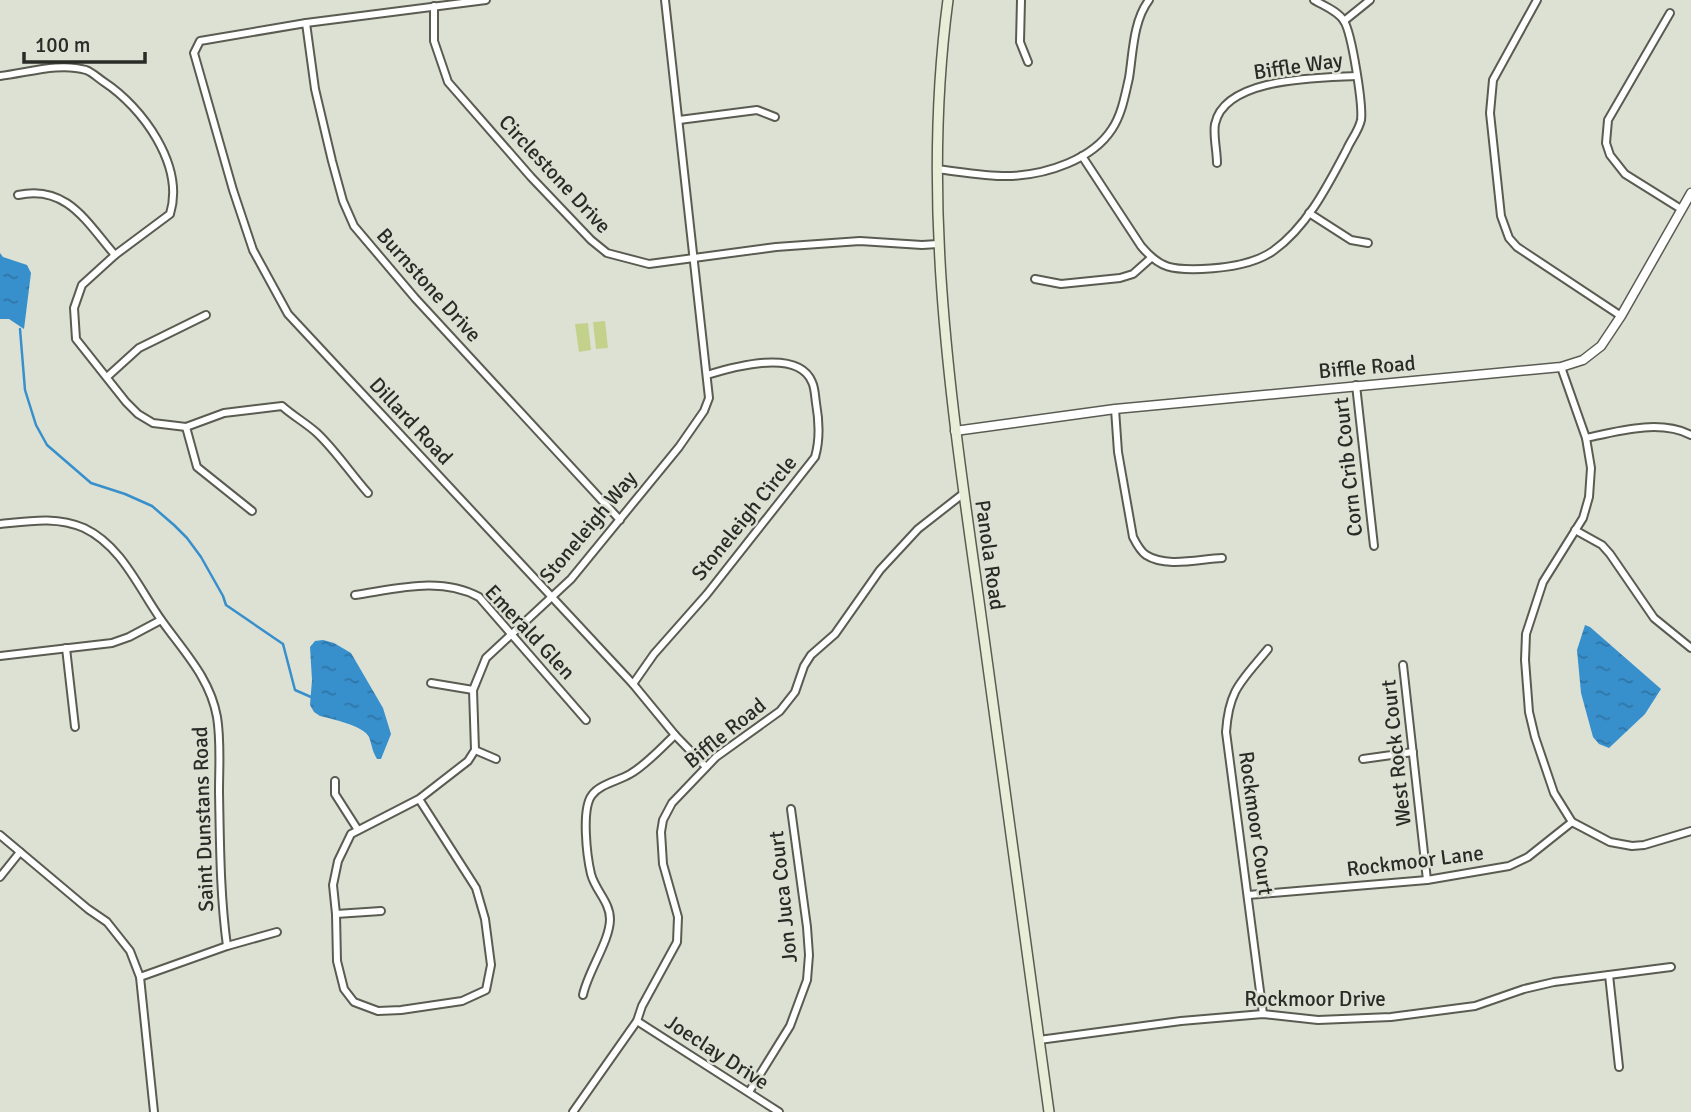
<svg xmlns="http://www.w3.org/2000/svg" width="1691" height="1112" font-family="Signika,sans-serif">
<style>
.garden{fill:#c2d28b}
.water{fill:url(#water-ripples)}
.lines{fill:none;stroke-linecap:round;stroke-linejoin:round}
.stream{stroke:#378fcc;stroke-width:2.5}
.minor-casing{stroke:#5a5c52;stroke-width:10}
.tertiary-casing{stroke:#5a5c52;stroke-width:11}
.secondary-casing{stroke:#5a5c52;stroke-width:12}
.minor{stroke:#fff;stroke-width:6}
.tertiary{stroke:#fff;stroke-width:8}
.secondary{stroke:#e8edd7;stroke-width:9}
.labels{text-anchor:middle;dominant-baseline:central;stroke-width:5;stroke-linejoin:round;paint-order:stroke}
.street-label{font-size:21px;fill:#2a2b27;stroke:#dde1d4}
</style>
<defs>
<pattern id="water-ripples" width="26" height="14" patternUnits="userSpaceOnUse" patternTransform="scale(1.75)"><rect width="26" height="14" fill="#378fcc"/><path d="M2 4q2-2 4 0t4 0M15 11q2-2 4 0t4 0" fill="none" stroke="#2f75a6"/></pattern>
</defs>
<rect width="100%" height="100%" fill="#dde1d4"/>
<g class="garden">
<path d="M 605,321 L 608,348 L 596,349 L 593,322 Z"/>
<path d="M 588,323 L 591,350 L 579,352 L 575,324 Z"/>
</g>
<g class="water">
<path d="M 0,253 L 3,257 L 27,265 L 31,273 L 24,329 L 9,319 L 0,319 Z"/>
<path d="M 1585,625 L 1590,627 L 1661,689 L 1645,714 L 1609,748 L 1599,744 L 1593,737 L 1581,693 L 1577,650 Z"/>
<path d="M 323,640 L 334,643 L 351,653 L 383,708 L 391,734 L 381,759 L 377,759 C 372,751 372,745 369,737 C 364,726 332,719 320,716 L 314,712 L 310,705 L 312,680 L 310,647 L 315,641 Z"/>
</g>
<g class="lines">
<path class="stream" d="M 20,329 L 25,390 L 36,425 L 47,445 L 91,483 L 125,494 L 152,506 L 174,525 L 187,538 L 201,557 L 223,596 L 226,605 L 283,644 L 295,690 L 311,697"/>
<defs>
<g id="minor">
<path d="M 486,0 L 306,23 L 200,41 L 194,53 L 233,190 L 253,250 L 288,314 L 633,684 L 675,735 L 706,767"/>
<path d="M 1021,0 L 1020,42 L 1028,62"/>
<path d="M 1537,0 L 1493,80 L 1490,113 L 1501,216 L 1509,238 L 1517,247 L 1621,316"/>
<path d="M 434,6 L 434,41 L 448,82 L 531,177 L 591,240 L 607,253 L 649,264 L 776,247 L 860,241 L 922,245 L 938,244"/>
<path d="M 1670,13 L 1608,120 L 1606,143 L 1610,155 L 1625,174 L 1681,209"/>
<path d="M 1344,21 L 1370,0"/>
<path d="M 306,23 L 315,89 L 332,161 L 343,201 L 354,226 L 415,298 L 620,520"/>
<path d="M 0,76 C 27,73 59,62 86,70 C 92,72 98,78 104,82 C 142,107 185,165 170,214 L 115,255 L 82,285 L 74,308 L 76,339 L 126,402 L 138,414 L 153,423 L 186,427 L 224,413 L 282,406 C 293,416 306,423 317,433 C 336,451 351,474 368,493"/>
<path d="M 679,120 L 757,110 L 775,117"/>
<path d="M 1082,156 L 1141,246 C 1160,269 1173,270 1202,269 C 1225,268 1253,265 1273,251 C 1307,227 1328,185 1347,149 C 1351,140 1359,130 1361,120 C 1363,105 1352,34 1344,21 C 1338,11 1324,6 1314,0"/>
<path d="M 1217,163 C 1217,151 1213,135 1215,124 C 1225,77 1318,78 1356,76"/>
<path d="M 937,169 C 962,172 988,177 1012,176 C 1047,174 1092,160 1112,129 C 1122,114 1125,95 1129,78 C 1133,53 1133,21 1149,0"/>
<path d="M 18,195 C 67,184 87,223 115,255"/>
<path d="M 1309,213 L 1351,240 L 1368,243"/>
<path d="M 1035,279 L 1061,284 L 1120,278 L 1133,274 L 1151,258"/>
<path d="M 1561,367 L 1586,438 L 1591,468 L 1589,497 L 1583,518 L 1543,582 L 1526,634 L 1525,660 L 1529,712 L 1535,737 L 1554,793 L 1572,822 L 1610,842 L 1632,846 L 1644,845 L 1691,831"/>
<path d="M 107,377 L 139,348 L 206,315"/>
<path d="M 1356,385 L 1374,546"/>
<path d="M 1115,409 L 1118,452 L 1133,537 C 1136,543 1140,551 1146,555 C 1166,568 1199,559 1222,558"/>
<path d="M 186,427 L 197,467 L 252,511"/>
<path d="M 1586,438 C 1618,431 1660,419 1691,435"/>
<path d="M 0,524 C 29,521 57,516 84,528 C 122,546 139,589 162,621 C 184,652 210,678 217,717 C 221,741 219,767 219,792 C 220,843 220,895 227,946"/>
<path d="M 1575,530 L 1602,545 L 1610,554 L 1654,618 L 1691,648"/>
<path d="M 355,595 C 396,589 441,576 479,597 L 586,720"/>
<path d="M 66,648 L 75,727"/>
<path d="M 0,656 L 112,643 L 129,637 L 161,620"/>
<path d="M 1403,665 L 1427,880"/>
<path d="M 431,683 L 473,690"/>
<path d="M 633,684 L 654,654 L 707,594 L 815,457 C 820,440 819,420 816,403 C 815,397 815,388 812,382 C 798,348 733,367 707,375"/>
<path d="M 475,750 L 496,759"/>
<path d="M 1363,759 L 1413,752"/>
<path d="M 335,781 L 335,794 L 358,830"/>
<path d="M 419,799 L 476,888 L 485,919 L 491,965 L 486,990 L 462,1001 L 401,1010 L 378,1011 L 354,1002 L 344,989 L 337,961 L 336,914 L 333,885 L 338,861 L 351,834 L 419,799 L 468,761 L 475,750 L 473,690 L 486,658 L 571,579 L 679,447 L 704,411 L 709,398 L 665,0"/>
<path d="M 0,835 L 88,909 L 107,922 L 130,951 L 140,977 L 154,1112"/>
<path d="M 0,877 L 20,852"/>
<path d="M 1248,895 L 1427,880 L 1509,866 L 1528,857 L 1572,822"/>
<path d="M 336,914 L 381,911"/>
<path d="M 1609,975 L 1619,1067"/>
<path d="M 140,977 L 227,946 L 277,932"/>
<path d="M 583,995 C 588,971 610,941 610,919 C 610,902 595,890 591,874 C 587,857 581,809 592,795 C 600,784 618,781 630,774 C 646,765 661,748 675,735"/>
<path d="M 1263,1014 L 1226,732 C 1229,689 1241,682 1268,649"/>
<path d="M 637,1021 L 779,1112"/>
<path d="M 1039,1040 L 1181,1021 L 1263,1014 L 1318,1020 L 1391,1017 L 1475,1006 L 1524,989 L 1554,982 L 1671,967"/>
<path d="M 749,1092 L 790,1026 L 807,980 L 809,955 L 807,927 L 791,809"/>
<path d="M 573,1112 L 637,1021 L 642,1006 L 677,942 L 678,917 L 663,864 L 661,832 L 663,820 L 672,803 L 716,757 L 780,711 L 795,692 L 804,666 L 811,655 L 835,634 L 880,570 L 918,529 L 964,493"/>
</g>
<path id="tertiary" d="M 955,431 L 1115,409 L 1561,367 L 1583,360 L 1601,346 L 1621,316 L 1691,193"/>
<path id="secondary" d="M 948,0 C 921,201 950,395 978,594 C 1001,766 1025,939 1049,1112"/>
</defs>
<use href="#minor" class="minor-casing"/>
<use href="#tertiary" class="tertiary-casing"/>
<use href="#secondary" class="secondary-casing"/>
<use href="#minor" class="minor"/>
<use href="#tertiary" class="tertiary"/>
<use href="#secondary" class="secondary"/>
</g>
<g class="labels">
<g class="street-label">
<text transform="translate(1298 66) rotate(-8)">Biffle Way</text>
<text transform="translate(555 174) rotate(47)">Circlestone Drive</text>
<text transform="translate(429 285) rotate(48)">Burnstone Drive</text>
<text transform="translate(1367 367) rotate(-5)">Biffle Road</text>
<text transform="translate(411 421) rotate(47)">Dillard Road</text>
<text transform="translate(1348 467) rotate(-96)">Corn Crib Court</text>
<text transform="translate(744 518) rotate(-51)">Stoneleigh Circle</text>
<text transform="translate(588 527) rotate(-50)">Stoneleigh Way</text>
<text transform="translate(990 555) rotate(82)">Panola Road</text>
<text transform="translate(530 632) rotate(47)">Emerald Glen</text>
<text transform="translate(725 733) rotate(-39)">Biffle Road</text>
<text transform="translate(1396 753) rotate(-96)">West Rock Court</text>
<text transform="translate(203 819) rotate(-92)">Saint Dunstans Road</text>
<text transform="translate(1256 823) rotate(82)">Rockmoor Court</text>
<text transform="translate(1415 861) rotate(-7)">Rockmoor Lane</text>
<text transform="translate(783 897) rotate(-96)">Jon Juca Court</text>
<text x="1315" y="999">Rockmoor Drive</text>
<text transform="translate(717 1052) rotate(33)">Joeclay Drive</text>
</g>
</g>
<path d="M24 52v10h121v-10" fill="none" stroke="#2a2b27" stroke-width="3.5"/>
<text x="35" y="52" font-size="21" fill="#2a2b27" stroke="#dde1d4" stroke-width="5" paint-order="stroke">100 m</text>
</svg>
